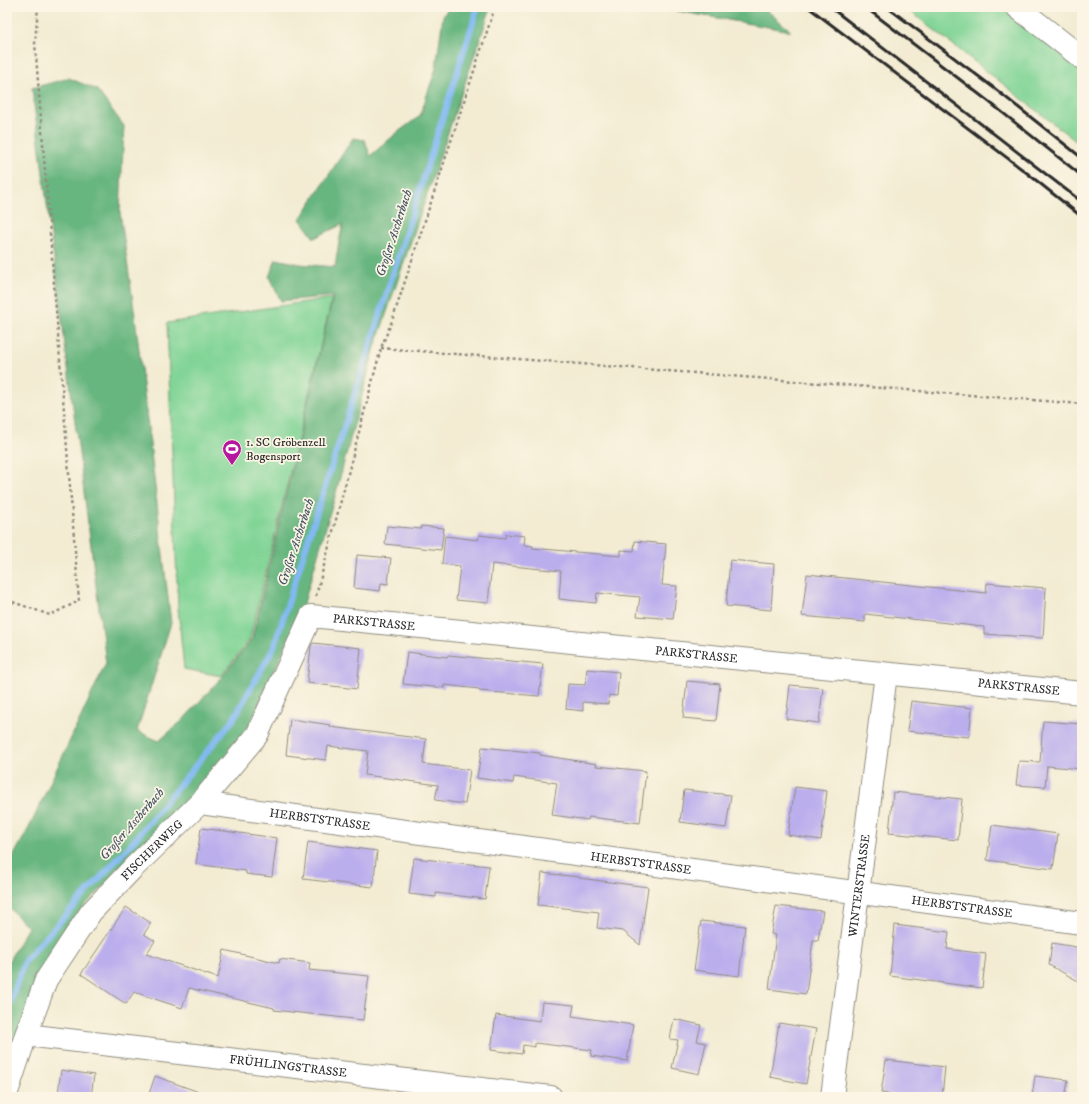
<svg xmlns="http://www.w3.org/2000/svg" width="1089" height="1104" font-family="'IM FELL DW Pica',serif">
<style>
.green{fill:#81d496;stroke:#568060}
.forest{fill:#68b67f;stroke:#4a7055}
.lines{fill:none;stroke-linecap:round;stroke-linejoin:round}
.stream{stroke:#82b9f2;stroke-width:6}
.building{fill:#bbaeed}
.minor-casing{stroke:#8f8c7f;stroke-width:24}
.path{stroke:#8f8c7f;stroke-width:2.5;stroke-dasharray:3 3;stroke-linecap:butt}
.minor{stroke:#fff;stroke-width:22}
.rail{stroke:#2b2b2b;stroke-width:3}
.labels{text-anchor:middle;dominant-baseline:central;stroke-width:3.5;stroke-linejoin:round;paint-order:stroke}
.poi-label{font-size:12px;fill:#2b2b2b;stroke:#fcf5e5;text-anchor:start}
.street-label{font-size:12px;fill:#2b2b2b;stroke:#fcf5e5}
.water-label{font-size:13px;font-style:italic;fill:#455667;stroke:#fcf5e5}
</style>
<rect width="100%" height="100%" fill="#fcf5e5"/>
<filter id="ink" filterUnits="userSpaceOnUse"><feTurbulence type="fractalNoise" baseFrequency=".025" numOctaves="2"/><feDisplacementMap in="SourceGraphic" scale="8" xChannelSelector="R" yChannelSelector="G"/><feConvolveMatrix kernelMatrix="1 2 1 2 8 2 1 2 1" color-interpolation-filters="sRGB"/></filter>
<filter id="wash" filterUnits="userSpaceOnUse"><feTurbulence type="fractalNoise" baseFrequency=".012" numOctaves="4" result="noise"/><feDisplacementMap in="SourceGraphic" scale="16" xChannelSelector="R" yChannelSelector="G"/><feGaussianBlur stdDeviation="0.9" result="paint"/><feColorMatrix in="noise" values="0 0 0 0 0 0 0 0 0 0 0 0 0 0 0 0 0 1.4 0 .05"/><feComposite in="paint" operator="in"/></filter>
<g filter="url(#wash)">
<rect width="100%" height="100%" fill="#f3ecd3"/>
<g class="green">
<path d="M 905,7 L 1001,7 L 1082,69 L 1082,146 Z"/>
<path d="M 332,298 L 250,639 L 221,676 L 184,669 L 178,608 L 167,323 Z"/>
</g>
<g class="forest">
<path d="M 449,7 L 491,7 L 375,347 L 335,496 L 302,610 L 250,724 L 213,779 L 85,905 L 57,944 L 18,1033 L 7,1066 L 7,964 L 28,927 L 7,906 L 7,868 L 31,824 L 106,663 L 32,88 L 69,78 L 97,90 L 124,126 L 120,212 L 135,316 L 171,623 L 137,731 L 159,741 L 182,721 L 221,678 L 252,639 L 333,296 L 281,301 L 269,277 L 276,259 L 300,264 L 335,267 L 339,242 L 343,224 L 314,238 L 300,219 L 353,138 L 365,140 L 370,156 L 398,132 L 420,116 L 436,68 L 443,16 Z"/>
<path d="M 654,7 L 763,7 L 791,31 Z"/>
</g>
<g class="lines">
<path class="stream" d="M 7,1013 L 25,960 L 132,843 L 233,720 L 274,647 L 478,7"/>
</g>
<g id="blocks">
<g class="building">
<path d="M 387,526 L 421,529 L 421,526 L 444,528 L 441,550 L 385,544 Z"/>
<path d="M 506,534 L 525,536 L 524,545 L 533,546 L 532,548 L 621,556 L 621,550 L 634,551 L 635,541 L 666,544 L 662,585 L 677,586 L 673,619 L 637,616 L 640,597 L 597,593 L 596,603 L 559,599 L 561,571 L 492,564 L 488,603 L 456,600 L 460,566 L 442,564 L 445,536 L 478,540 L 479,535 L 505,538 Z"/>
<path d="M 357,555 L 391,558 L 388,584 L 381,583 L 380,591 L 354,588 Z"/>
<path d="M 730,560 L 774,564 L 771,610 L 726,606 Z"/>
<path d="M 807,574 L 986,593 L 987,583 L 1046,588 L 1043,638 L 984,634 L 984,627 L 865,614 L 865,622 L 802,616 Z"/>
<path d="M 313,643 L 361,648 L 357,689 L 307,683 L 311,646 Z"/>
<path d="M 407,652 L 447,657 L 448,655 L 543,664 L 539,696 L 479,691 L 479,689 L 444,685 L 444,688 L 403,684 Z"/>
<path d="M 587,669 L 619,672 L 617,696 L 609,695 L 608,704 L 583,702 L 583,711 L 566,709 L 568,684 L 585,685 Z"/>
<path d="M 687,681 L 720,684 L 716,721 L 683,718 Z"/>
<path d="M 790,685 L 823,688 L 819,723 L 786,719 Z"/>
<path d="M 911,701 L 972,708 L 969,737 L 907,731 Z"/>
<path d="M 290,719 L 331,725 L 330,727 L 426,739 L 423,764 L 470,770 L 465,804 L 435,800 L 438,785 L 365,775 L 368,751 L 328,746 L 326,760 L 286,755 Z"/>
<path d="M 1043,721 L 1082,724 L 1082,769 L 1047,766 L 1045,787 L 1016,785 L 1019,761 L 1040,762 Z"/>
<path d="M 482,747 L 540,753 L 540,755 L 597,764 L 596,766 L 646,771 L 640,823 L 589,817 L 588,820 L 552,815 L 557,783 L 514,777 L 513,783 L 477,778 Z"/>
<path d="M 795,787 L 827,791 L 821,840 L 788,835 Z"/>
<path d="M 684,790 L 731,795 L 726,828 L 680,822 Z"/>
<path d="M 893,792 L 962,799 L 958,840 L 889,833 Z"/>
<path d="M 992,825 L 1058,834 L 1053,869 L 987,860 Z"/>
<path d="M 201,828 L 277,838 L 272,877 L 246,874 L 246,871 L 196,864 Z"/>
<path d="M 308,842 L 377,851 L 373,887 L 303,879 Z"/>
<path d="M 414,858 L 489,866 L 485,899 L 436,893 L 436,897 L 409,894 Z"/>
<path d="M 542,873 L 579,877 L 579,878 L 648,887 L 640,945 L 623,931 L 597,928 L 599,912 L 538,905 Z"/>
<path d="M 776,906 L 823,911 L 818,940 L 813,940 L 806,994 L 769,989 L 776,935 L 771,934 Z"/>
<path d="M 126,907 L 151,923 L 144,934 L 155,941 L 146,954 L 218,978 L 224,950 L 279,963 L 280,959 L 310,963 L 309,970 L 369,976 L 363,1020 L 274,1010 L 274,1008 L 189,988 L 182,1008 L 134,992 L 126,1004 L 81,974 Z"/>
<path d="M 701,921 L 745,926 L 739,976 L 694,970 Z"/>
<path d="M 895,925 L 949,932 L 947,949 L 986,954 L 982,988 L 890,976 Z"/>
<path d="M 1052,943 L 1082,948 L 1082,983 L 1049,965 Z"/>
<path d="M 542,1002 L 574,1005 L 572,1016 L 633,1025 L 627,1061 L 591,1056 L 592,1050 L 535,1043 L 535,1047 L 523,1045 L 522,1054 L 491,1050 L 496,1015 L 540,1021 Z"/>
<path d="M 674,1019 L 701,1025 L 697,1041 L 706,1043 L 699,1074 L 672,1068 L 678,1040 L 670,1039 Z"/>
<path d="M 779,1023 L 816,1029 L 806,1084 L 770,1077 Z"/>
<path d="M 886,1060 L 945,1067 L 942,1097 L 910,1097 L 881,1093 Z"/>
<path d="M 61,1070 L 94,1075 L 91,1097 L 80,1097 L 58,1094 Z"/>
<path d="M 155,1076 L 207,1095 L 206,1097 L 148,1097 Z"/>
<path d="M 1035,1076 L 1068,1080 L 1065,1097 L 1032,1097 Z"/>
</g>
</g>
</g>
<g filter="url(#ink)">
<use href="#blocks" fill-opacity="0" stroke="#8f8c7f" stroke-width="1"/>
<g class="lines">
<defs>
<g id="minor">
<path d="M 1017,7 L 1082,58"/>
<path id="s1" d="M 200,803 L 1082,923"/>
<path id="s2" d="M 26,1035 L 551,1097"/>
<path id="s3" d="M 7,1092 L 26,1035 L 46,980 L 91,912 L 133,868 L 200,803 L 257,735 L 311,616 L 1082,693"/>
<path id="s4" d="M 832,1097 L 886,674"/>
</g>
</defs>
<use href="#minor" class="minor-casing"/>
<g class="path">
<path d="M 381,348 L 1082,404"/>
<path d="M 316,596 L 381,348 L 392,321 L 495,7"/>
<path d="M 7,600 L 50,615 L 79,601 L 35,43 L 38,7"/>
</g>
<use href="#minor" class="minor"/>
<g class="rail">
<path d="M 808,7 L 1027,173 L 1082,217"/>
<path d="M 830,7 L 1082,202"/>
<path d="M 865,7 L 988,101 L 1082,176"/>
<path d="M 887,7 L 994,88 L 1082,158"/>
</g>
</g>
</g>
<defs>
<symbol id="stadium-pin" viewBox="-11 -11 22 30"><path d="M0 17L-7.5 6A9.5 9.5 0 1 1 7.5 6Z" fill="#b5179e" stroke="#fcf5e5"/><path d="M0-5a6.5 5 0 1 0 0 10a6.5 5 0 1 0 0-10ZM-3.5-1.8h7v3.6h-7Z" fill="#fff"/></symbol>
</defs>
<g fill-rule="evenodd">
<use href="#stadium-pin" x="221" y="438" width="22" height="30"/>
</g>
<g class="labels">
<g class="poi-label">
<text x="246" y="442">1. SC Gröbenzell<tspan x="246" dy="14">Bogensport</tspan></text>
</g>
<g class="street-label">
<text stroke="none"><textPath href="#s3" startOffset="637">PARKSTRASSE</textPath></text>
<text stroke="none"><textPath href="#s3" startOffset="961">PARKSTRASSE</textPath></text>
<text stroke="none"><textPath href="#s3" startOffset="1285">PARKSTRASSE</textPath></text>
<text stroke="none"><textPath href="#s1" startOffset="121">HERBSTSTRASSE</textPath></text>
<text stroke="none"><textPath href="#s3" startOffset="287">FISCHERWEG</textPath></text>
<text stroke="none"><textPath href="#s1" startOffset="445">HERBSTSTRASSE</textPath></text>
<text stroke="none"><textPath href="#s4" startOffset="213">WINTERSTRASSE</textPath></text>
<text stroke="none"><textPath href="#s1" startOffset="769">HERBSTSTRASSE</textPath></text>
<text stroke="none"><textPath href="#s2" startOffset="264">FRÜHLINGSTRASSE</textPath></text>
</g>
<g class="water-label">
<text transform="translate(394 233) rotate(-72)">Großer Ascherbach</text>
<text transform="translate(296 542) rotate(-72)">Großer Ascherbach</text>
<text transform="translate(132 824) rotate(-49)">Großer Ascherbach</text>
</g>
</g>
<rect width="1089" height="1104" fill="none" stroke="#fcf5e5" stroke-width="24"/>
</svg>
